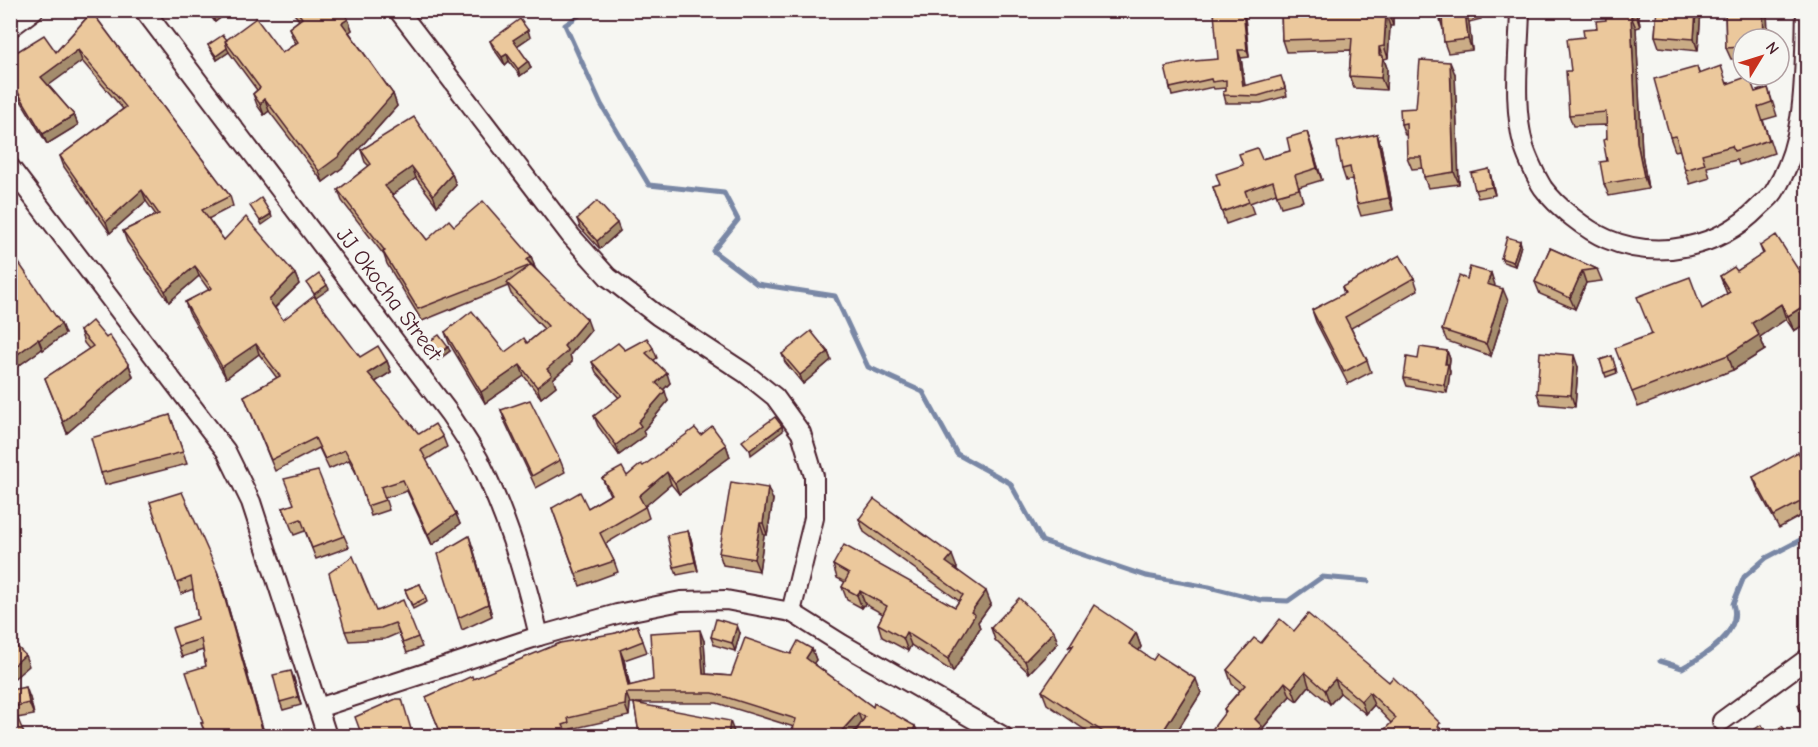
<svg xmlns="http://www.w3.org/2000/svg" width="1818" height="747" font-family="'Comic Neue',sans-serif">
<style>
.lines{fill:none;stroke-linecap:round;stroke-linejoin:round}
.stream{stroke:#7987a5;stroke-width:5}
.street-casing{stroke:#4a1f2b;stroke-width:22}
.street{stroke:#f6f6f2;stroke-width:18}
.wall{fill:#caac86;stroke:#4a1f2b;stroke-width:1.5}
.shaded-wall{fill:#a48c6d;stroke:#4a1f2b;stroke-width:1.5}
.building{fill:#ebc89c;stroke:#4a1f2b;stroke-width:1.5}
.labels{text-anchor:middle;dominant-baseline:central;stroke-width:6;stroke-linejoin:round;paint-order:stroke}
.street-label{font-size:22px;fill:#4a1f2b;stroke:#f6f6f2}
</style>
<rect width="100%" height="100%" fill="#f6f6f2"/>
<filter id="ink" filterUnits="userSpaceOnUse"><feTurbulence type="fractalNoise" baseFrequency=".0167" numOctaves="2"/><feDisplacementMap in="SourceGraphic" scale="12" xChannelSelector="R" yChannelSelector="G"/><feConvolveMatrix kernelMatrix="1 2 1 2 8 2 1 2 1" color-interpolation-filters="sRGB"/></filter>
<g filter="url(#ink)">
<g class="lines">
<g class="stream">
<path d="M 587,10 L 565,25 L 601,104 L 649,185 L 724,193 L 738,220 L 713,251 L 757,284 L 835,296 L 868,367 L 923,392 L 957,454 L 1010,483 L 1042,541 L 1146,576 L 1209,587 L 1261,600 L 1288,601 L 1322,577 L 1368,581"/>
<path d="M 1660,661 L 1682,668 C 1704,656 1743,633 1733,604 L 1744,577 L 1766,558 L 1808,536"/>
</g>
<defs>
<g id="street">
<path d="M 144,10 L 449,413 C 459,428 470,444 479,460 C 507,516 525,575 539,636"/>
<path d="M 398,10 L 571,236 L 608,277 L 658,316 L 745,373 L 775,397 L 801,433 L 814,476 L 814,518 L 791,612"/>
<path d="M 1520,10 C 1519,55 1512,104 1524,147 C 1527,157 1537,179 1543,188 C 1557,207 1586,230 1607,239 C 1658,261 1720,247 1758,208 C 1763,203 1770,198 1774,192 C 1808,139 1804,71 1806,10"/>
<path d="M 10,28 L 34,10"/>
<path d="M 10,167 L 226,451 L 251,502 L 327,736"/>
<path d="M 318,708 L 539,636 L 617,614 L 681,601 L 726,600 L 791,612 L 842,644 L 1003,736"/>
<path d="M 1722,721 L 1808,658"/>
</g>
</defs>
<use href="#street" class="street-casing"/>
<use href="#street" class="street"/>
</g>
<g class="wall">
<path d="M 197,10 L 231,10 L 215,22 L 207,11 L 201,16 Z"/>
<path d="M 291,10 L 341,10 L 348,19 L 352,30 L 349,32 L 393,94 L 397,106 L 342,168 L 323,182 L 269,111 L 264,115 L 257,105 L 253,94 L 257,90 L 229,52 L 217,60 L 210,49 L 208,45 L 227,40 L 282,53 L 296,43 L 293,39 L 289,28 L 299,20 Z"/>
<path d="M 1243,10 L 1245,18 L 1249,57 L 1241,58 L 1245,86 L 1284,83 L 1287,96 L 1261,103 L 1226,103 L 1224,95 L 1226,91 L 1226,88 L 1214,89 L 1213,87 L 1172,96 L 1170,88 L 1218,59 Z"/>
<path d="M 1281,10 L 1393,10 L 1393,26 L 1390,26 L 1388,58 L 1384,59 L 1387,68 L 1386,90 L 1354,88 L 1349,76 L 1351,50 L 1286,52 L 1282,40 Z"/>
<path d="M 1437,10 L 1478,10 L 1481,19 L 1469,22 L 1472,50 L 1448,53 L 1444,42 L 1443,29 Z"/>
<path d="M 1605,10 L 1638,10 L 1640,27 L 1636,28 L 1642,154 L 1648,189 L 1609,196 L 1604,184 L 1607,161 L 1607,125 L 1573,126 L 1569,115 L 1571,71 L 1584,37 L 1606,20 Z"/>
<path d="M 1657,10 L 1701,10 L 1698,51 L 1659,47 L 1655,36 Z"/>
<path d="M 1725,10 L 1767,10 L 1768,39 L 1743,39 L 1743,59 L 1731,59 L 1726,48 Z"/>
<path d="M 92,12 L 230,196 L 233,206 L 208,219 L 224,240 L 295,274 L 299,284 L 275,308 L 283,320 L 360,357 L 387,361 L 391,372 L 375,382 L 419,434 L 443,437 L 447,447 L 426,460 L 456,514 L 460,524 L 432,545 L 407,491 L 385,498 L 389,510 L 371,516 L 357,475 L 349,460 L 329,469 L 319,448 L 275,471 L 244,396 L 277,378 L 259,354 L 226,378 L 189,313 L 185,302 L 209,290 L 199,276 L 169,302 L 127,242 L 123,231 L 156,215 L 146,201 L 110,233 L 64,167 L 60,156 L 123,109 L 82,61 L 48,85 L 74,115 L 78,125 L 47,144 L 11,84 L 10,56 L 56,52 Z"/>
<path d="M 530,37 L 517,46 L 528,61 L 531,68 L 520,76 L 509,61 L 505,65 L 493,48 L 490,41 Z"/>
<path d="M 1697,67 L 1699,73 L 1755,92 L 1768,88 L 1777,116 L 1763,120 L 1774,153 L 1739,165 L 1737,160 L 1707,167 L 1710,178 L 1690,184 L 1685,170 L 1680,150 L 1675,151 L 1670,137 Z"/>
<path d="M 1455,74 L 1459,184 L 1428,188 L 1424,177 L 1423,168 L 1412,169 L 1407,157 L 1407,135 L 1405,135 L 1401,124 Z"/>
<path d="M 1307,132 L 1322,180 L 1299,187 L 1303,201 L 1281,207 L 1276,193 L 1250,203 L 1254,214 L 1226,224 L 1213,187 L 1220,185 L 1262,159 L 1290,151 Z"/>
<path d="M 1377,134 L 1381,146 L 1393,210 L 1361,216 L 1357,204 L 1352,179 L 1346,181 L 1342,169 Z"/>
<path d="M 361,150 L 452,174 L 456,185 L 437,206 L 416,178 L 392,195 L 427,240 L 454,226 L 531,256 L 535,268 L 591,330 L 570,355 L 572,362 L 553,379 L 556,386 L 541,398 L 524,376 L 485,403 L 449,343 L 445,332 L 505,352 L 527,343 L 544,329 L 511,294 L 508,286 L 422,321 L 387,264 L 384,255 L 342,201 L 338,190 L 369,166 L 365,162 Z"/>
<path d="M 1489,169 L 1491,177 L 1495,195 L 1478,198 L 1475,190 Z"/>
<path d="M 577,219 L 620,231 L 600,249 L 580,227 Z"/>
<path d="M 1520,241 L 1521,245 L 1515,266 L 1503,262 L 1501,258 Z"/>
<path d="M 1760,246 L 1808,285 L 1808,322 L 1794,331 L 1786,319 L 1760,337 L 1765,350 L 1733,370 L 1638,407 L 1621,363 L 1652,334 L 1702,309 L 1727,294 L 1720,276 L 1737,271 L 1763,254 Z"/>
<path d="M 1550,248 L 1597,269 L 1602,281 L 1586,283 L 1575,309 L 1540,294 L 1535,282 Z"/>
<path d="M 10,254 L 61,324 L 65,334 L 43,350 L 42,349 L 14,369 L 10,364 Z"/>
<path d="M 1491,273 L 1494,286 L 1508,301 L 1491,356 L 1447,341 L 1442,330 L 1467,279 Z"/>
<path d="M 1414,278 L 1418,290 L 1351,328 L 1367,360 L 1371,372 L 1348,384 L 1316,322 L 1312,310 L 1344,294 L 1342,287 Z"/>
<path d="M 80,331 L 129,365 L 133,377 L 67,433 L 45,378 L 89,349 L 84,343 Z"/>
<path d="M 427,343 L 450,351 L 438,360 L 429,347 Z"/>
<path d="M 653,348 L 657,358 L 654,360 L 670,383 L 663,390 L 668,401 L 643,431 L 645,436 L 619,455 L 598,426 L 594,416 L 619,398 L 596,372 L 592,362 L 625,350 Z"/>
<path d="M 1447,351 L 1450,359 L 1449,367 L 1450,372 L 1447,393 L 1407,386 L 1404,378 L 1418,359 Z"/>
<path d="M 828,352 L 831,360 L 803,384 L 785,362 L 782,354 Z"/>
<path d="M 1612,356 L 1617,373 L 1606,377 L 1600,360 Z"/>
<path d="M 1578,367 L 1575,407 L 1541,404 L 1537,393 Z"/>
<path d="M 501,410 L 560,460 L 565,472 L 536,488 L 505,422 Z"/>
<path d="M 170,415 L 187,464 L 105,485 L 101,473 Z"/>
<path d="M 726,445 L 730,457 L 679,494 L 671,484 L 645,506 L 649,518 L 605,544 L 614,561 L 618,572 L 580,586 L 552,508 L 588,508 L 610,495 L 602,478 L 627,476 L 643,466 Z"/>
<path d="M 1808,470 L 1808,512 L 1779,528 L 1757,488 L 1753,477 Z"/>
<path d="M 773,500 L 767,535 L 764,535 L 759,571 L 723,565 L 719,553 Z"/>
<path d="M 150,502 L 221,582 L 265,736 L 206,736 L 201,723 L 203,723 L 206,666 L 203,650 L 182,657 L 178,646 L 198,619 L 193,589 L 181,594 Z"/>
<path d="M 283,508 L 344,536 L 349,547 L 316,559 L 305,531 L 294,535 Z"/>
<path d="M 859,519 L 957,568 L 956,569 L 991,604 L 978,622 L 980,628 L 953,672 L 911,645 L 908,651 L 882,637 L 878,624 L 883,614 L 865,604 L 862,608 L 847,600 L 842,587 L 845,582 L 837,578 L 833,565 L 955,607 L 959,601 L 864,532 Z"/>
<path d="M 688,531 L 691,539 L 698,571 L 677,575 L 674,567 Z"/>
<path d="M 473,548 L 492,616 L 462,630 L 458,618 Z"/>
<path d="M 420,584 L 427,602 L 413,609 L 405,590 Z"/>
<path d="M 1808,587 L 1808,607 L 1803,601 L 1800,593 Z"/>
<path d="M 376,611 L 418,637 L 422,647 L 407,653 L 399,633 L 385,639 L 349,641 L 345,631 Z"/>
<path d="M 637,625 L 647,652 L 624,660 L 630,686 L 653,680 L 704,641 L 706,674 L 731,676 L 791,654 L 812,649 L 816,660 L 813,663 L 873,707 L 915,726 L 919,736 L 853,736 L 860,725 L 850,736 L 767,736 L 792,733 L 794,727 L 717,703 L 636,703 L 734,732 L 733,736 L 626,736 L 639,733 L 634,703 L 630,703 L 629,716 L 571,729 L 573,733 L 567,735 L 568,736 L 442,736 L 426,697 L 473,679 L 616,633 Z"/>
<path d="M 991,628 L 1058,643 L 1029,673 L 995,640 Z"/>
<path d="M 1294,631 L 1389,682 L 1440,723 L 1391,723 L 1374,705 L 1366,714 L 1340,693 L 1330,704 L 1309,686 L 1297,701 L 1290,696 L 1263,728 L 1225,712 L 1224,709 L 1240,690 L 1232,684 L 1227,670 L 1261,643 Z"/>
<path d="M 740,633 L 735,651 L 714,645 L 711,637 Z"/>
<path d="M 1136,633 L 1141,647 L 1139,651 L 1201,693 L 1174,736 L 1094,736 L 1047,704 L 1042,691 Z"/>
<path d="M 294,679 L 301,705 L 283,710 L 280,702 Z"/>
<path d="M 10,690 L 30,698 L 34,715 L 17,718 L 10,736 Z"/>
<path d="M 1808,698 L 1808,723 L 1802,717 L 1798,705 Z"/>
</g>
<g class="shaded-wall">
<path d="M 199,10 L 207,10 L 207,11 L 201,16 Z"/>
<path d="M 211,10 L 231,10 L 215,22 Z"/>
<path d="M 1243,10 L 1245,18 L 1249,57 L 1247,50 Z"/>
<path d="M 1389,10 L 1393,10 L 1393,26 L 1389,14 Z"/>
<path d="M 1636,10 L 1638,10 L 1640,27 L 1636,15 Z"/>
<path d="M 1696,10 L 1701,10 L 1698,51 L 1694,39 Z"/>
<path d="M 1763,10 L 1767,10 L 1768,39 L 1764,39 Z"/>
<path d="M 1465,11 L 1469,22 L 1472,50 L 1468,39 Z"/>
<path d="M 1386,14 L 1390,26 L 1388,58 L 1384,46 Z"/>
<path d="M 1631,16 L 1636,28 L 1642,154 L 1648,189 L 1644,177 L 1637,142 Z"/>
<path d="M 348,19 L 352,30 L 347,34 L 342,23 Z"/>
<path d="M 528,30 L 530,37 L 515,47 L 513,40 Z"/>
<path d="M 1379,47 L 1387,68 L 1386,90 L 1381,78 Z"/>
<path d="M 227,48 L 229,52 L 217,60 L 216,56 Z"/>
<path d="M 78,50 L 82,61 L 45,88 L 41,77 Z"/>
<path d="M 1238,50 L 1241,58 L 1246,94 L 1243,86 Z"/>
<path d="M 507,54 L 509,61 L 505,65 L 502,57 Z"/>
<path d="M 528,61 L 531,68 L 520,76 L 518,69 Z"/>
<path d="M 1450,62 L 1455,74 L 1459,184 L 1454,172 Z"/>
<path d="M 393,94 L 397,106 L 342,168 L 323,182 L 319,171 Z"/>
<path d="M 265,99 L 269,111 L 264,115 L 260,104 Z"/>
<path d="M 74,115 L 78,125 L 47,144 L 43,134 Z"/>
<path d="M 1307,132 L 1311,144 L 1322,180 L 1317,168 Z"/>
<path d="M 1377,134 L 1381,146 L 1393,210 L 1389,198 Z"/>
<path d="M 412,167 L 416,178 L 389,197 L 385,186 Z"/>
<path d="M 1489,169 L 1491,177 L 1495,195 L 1492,187 Z"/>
<path d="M 452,174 L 456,185 L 437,206 L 433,195 Z"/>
<path d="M 142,190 L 146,201 L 110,233 L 106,222 Z"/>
<path d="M 271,214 L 272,218 L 262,225 L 260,221 Z"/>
<path d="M 617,223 L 620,231 L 600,249 L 597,241 Z"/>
<path d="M 1520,241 L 1521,245 L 1515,266 L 1513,262 Z"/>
<path d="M 531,256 L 535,268 L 527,260 Z"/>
<path d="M 195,266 L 199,276 L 169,302 L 165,291 Z"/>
<path d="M 1582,271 L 1586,283 L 1575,309 L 1570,298 Z"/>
<path d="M 1491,273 L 1495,285 L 1491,296 L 1487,284 Z"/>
<path d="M 295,274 L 299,284 L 272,310 L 269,300 Z"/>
<path d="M 327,285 L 329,289 L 316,298 L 314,294 Z"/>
<path d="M 1503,289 L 1508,301 L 1491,356 L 1486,344 Z"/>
<path d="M 1808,303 L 1808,322 L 1794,331 L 1788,316 Z"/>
<path d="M 1781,304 L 1786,319 L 1760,337 L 1765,350 L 1733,370 L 1728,355 L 1752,323 Z"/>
<path d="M 587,319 L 591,330 L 570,355 L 572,362 L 553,379 L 556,386 L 541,398 L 537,387 L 547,369 L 564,346 Z"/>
<path d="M 61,324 L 65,334 L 43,350 L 39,340 Z"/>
<path d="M 38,339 L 42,349 L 14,369 L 11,359 Z"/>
<path d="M 256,344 L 259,354 L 226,378 L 222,367 Z"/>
<path d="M 448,347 L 450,351 L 438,360 L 437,356 Z"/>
<path d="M 1447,351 L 1450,359 L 1449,367 L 1450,372 L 1447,393 L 1444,385 Z"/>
<path d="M 828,352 L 831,360 L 803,384 L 800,375 Z"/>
<path d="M 1574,355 L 1578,367 L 1575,407 L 1571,395 Z"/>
<path d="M 387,361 L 391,372 L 372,384 L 368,373 Z"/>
<path d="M 129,365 L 133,377 L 67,433 L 63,422 Z"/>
<path d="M 520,365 L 524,376 L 485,403 L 481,392 Z"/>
<path d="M 667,373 L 670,383 L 660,393 L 656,383 Z"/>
<path d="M 665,391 L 668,401 L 643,431 L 645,436 L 619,455 L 616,445 L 638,422 Z"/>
<path d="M 782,426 L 783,431 L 751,455 L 750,450 Z"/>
<path d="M 726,445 L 730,457 L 679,494 L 675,483 Z"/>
<path d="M 667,472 L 671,484 L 643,508 L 639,496 Z"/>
<path d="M 768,488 L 773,500 L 767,535 L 763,523 Z"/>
<path d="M 456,514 L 460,524 L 432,545 L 428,534 Z"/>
<path d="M 760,523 L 764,535 L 759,571 L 754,559 Z"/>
<path d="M 688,531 L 691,539 L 698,571 L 695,562 Z"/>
<path d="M 469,536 L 473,548 L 492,616 L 488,604 Z"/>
<path d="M 952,555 L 957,568 L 951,575 L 946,562 Z"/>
<path d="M 217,571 L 221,582 L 265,736 L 264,736 Z"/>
<path d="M 860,591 L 865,604 L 862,608 L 857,595 Z"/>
<path d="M 986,591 L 991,604 L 978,622 L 980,628 L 953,672 L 948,659 L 971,612 Z"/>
<path d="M 737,625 L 740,633 L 735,651 L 732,643 Z"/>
<path d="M 700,630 L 704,641 L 707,685 L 703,674 Z"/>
<path d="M 1054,631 L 1058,643 L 1029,673 L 1025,661 Z"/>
<path d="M 906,632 L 911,645 L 908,651 L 903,638 Z"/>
<path d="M 1136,633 L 1141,647 L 1134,658 L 1129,644 Z"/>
<path d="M 812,649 L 816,660 L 810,669 L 806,658 Z"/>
<path d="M 620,650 L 624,660 L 631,693 L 628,686 Z"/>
<path d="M 25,655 L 29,666 L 10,682 L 10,668 Z"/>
<path d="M 291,671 L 294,679 L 301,705 L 298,697 Z"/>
<path d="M 1305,672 L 1309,686 L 1297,701 L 1292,688 Z"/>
<path d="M 1196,679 L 1201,693 L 1174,736 L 1160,736 Z"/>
<path d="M 1335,679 L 1340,693 L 1330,704 L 1325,690 Z"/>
<path d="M 1285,682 L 1290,696 L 1263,728 L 1266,736 L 1259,736 L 1257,731 L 1255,719 Z"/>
<path d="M 26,687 L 30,698 L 34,715 L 29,703 Z"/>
<path d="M 1369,692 L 1374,705 L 1366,714 L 1361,701 Z"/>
<path d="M 626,693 L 630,703 L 629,716 L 625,705 Z"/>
<path d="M 858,713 L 862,723 L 850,736 L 837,736 Z"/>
<path d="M 730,721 L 734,732 L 733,736 L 728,736 Z"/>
<path d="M 915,726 L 919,736 L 911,736 Z"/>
</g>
<g class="building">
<path d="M 296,10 L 341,10 L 348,19 L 342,23 L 393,94 L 338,157 L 319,171 L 265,99 L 260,104 L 253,94 L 260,88 L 225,41 L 256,18 L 282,53 L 298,42 L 289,28 L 302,18 Z"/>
<path d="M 1243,10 L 1247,50 L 1238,50 L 1243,86 L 1281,76 L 1285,88 L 1258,96 L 1224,95 L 1223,92 L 1226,91 L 1226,80 L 1212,82 L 1211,79 L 1170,88 L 1165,67 L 1194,61 L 1218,59 L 1214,13 Z"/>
<path d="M 1281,10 L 1389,10 L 1389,14 L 1386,14 L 1384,46 L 1379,47 L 1379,55 L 1383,56 L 1381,78 L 1349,76 L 1352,38 L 1282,40 Z"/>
<path d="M 1437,10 L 1468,10 L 1465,11 L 1468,39 L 1444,42 L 1442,17 L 1439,18 Z"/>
<path d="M 1605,10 L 1636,10 L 1636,15 L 1631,16 L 1637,142 L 1644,177 L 1604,184 L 1600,162 L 1607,161 L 1603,140 L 1607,139 L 1606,112 L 1569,115 L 1566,71 L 1571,71 L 1567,39 L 1584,37 L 1583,29 L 1597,28 L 1596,21 L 1606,20 Z"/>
<path d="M 1657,10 L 1696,10 L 1694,39 L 1655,36 Z"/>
<path d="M 1725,10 L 1763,10 L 1764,39 L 1743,39 L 1743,47 L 1726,48 Z"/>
<path d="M 92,12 L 230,196 L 202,210 L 224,240 L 246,217 L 295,274 L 269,300 L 283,320 L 314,296 L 360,357 L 378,346 L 387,361 L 368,373 L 419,434 L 435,424 L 443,437 L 421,450 L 456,514 L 428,534 L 403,480 L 381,487 L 385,500 L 367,506 L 354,466 L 345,450 L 325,459 L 315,438 L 271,460 L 244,396 L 280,376 L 256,344 L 222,367 L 185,302 L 212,288 L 195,266 L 165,291 L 123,231 L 159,214 L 142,190 L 106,222 L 60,156 L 126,107 L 78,50 L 41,77 L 74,115 L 43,134 L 10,79 L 10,56 L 44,35 L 56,52 Z"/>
<path d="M 520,19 L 528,30 L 513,40 L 528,61 L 518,69 L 507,54 L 502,57 L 490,41 Z"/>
<path d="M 223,35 L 227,40 L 225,41 L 227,48 L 216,56 L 208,45 Z"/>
<path d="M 1420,60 L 1450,62 L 1454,172 L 1424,177 L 1421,157 L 1407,157 L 1406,123 L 1401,124 L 1400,109 L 1416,108 Z"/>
<path d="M 1721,66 L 1727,84 L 1749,76 L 1755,92 L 1768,88 L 1772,102 L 1758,107 L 1769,140 L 1734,151 L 1732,146 L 1702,154 L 1705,164 L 1685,170 L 1676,136 L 1670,137 L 1654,79 L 1697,67 L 1699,74 Z"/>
<path d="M 414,117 L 452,174 L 433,195 L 412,167 L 385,186 L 427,240 L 449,220 L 454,226 L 483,201 L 531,256 L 527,260 L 531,265 L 418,309 L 383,252 L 385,251 L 338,190 L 371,164 L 361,150 Z"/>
<path d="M 1307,132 L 1317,168 L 1295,175 L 1299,189 L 1277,195 L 1273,181 L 1245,191 L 1249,202 L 1222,212 L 1213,187 L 1220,185 L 1216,174 L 1243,165 L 1239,154 L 1257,148 L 1262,159 L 1290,151 L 1287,138 Z"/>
<path d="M 1377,134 L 1389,198 L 1357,204 L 1350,167 L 1342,169 L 1337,142 Z"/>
<path d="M 1489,169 L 1492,187 L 1475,190 L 1471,173 Z"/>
<path d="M 261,198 L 271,214 L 260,221 L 250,206 Z"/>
<path d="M 597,201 L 617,223 L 597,241 L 577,219 Z"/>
<path d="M 1776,235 L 1808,285 L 1808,303 L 1788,316 L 1781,304 L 1752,323 L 1759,335 L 1728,355 L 1632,392 L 1615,348 L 1652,334 L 1637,297 L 1690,277 L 1702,309 L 1730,292 L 1720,276 L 1734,267 L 1737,271 L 1764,253 L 1760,246 Z"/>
<path d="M 1507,237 L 1520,241 L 1513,262 L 1501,258 Z"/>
<path d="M 1550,248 L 1597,269 L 1582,271 L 1570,298 L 1535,282 Z"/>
<path d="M 12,253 L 61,324 L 39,340 L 38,339 L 11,359 L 10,254 Z"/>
<path d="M 1400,255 L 1414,278 L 1345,317 L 1367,360 L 1344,372 L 1312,310 L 1345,293 L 1342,287 Z"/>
<path d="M 531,265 L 587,319 L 564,346 L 568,351 L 547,369 L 552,375 L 537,387 L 520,365 L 481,392 L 445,332 L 472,311 L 505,352 L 524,338 L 527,343 L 548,326 L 507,283 Z"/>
<path d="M 1470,267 L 1491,273 L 1487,284 L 1503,289 L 1486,344 L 1442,330 L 1459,276 L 1467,279 Z"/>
<path d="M 319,274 L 327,285 L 314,294 L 307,283 Z"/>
<path d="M 92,321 L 106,338 L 109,335 L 129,365 L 63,422 L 45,378 L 93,346 L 80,331 Z"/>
<path d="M 811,331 L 828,352 L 800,375 L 782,354 Z"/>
<path d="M 439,335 L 448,347 L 437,356 L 427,343 Z"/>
<path d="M 647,338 L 653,348 L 646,353 L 667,373 L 656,383 L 665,391 L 638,422 L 641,426 L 616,445 L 594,416 L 622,395 L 592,362 L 618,343 L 625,350 Z"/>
<path d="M 1420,347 L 1447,351 L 1445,364 L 1448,364 L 1444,385 L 1404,378 L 1407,357 L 1418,359 Z"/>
<path d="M 1540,352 L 1574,355 L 1571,395 L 1537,393 Z"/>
<path d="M 1612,356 L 1616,369 L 1604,373 L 1600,360 Z"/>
<path d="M 530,400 L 560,460 L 532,476 L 501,410 Z"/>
<path d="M 170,415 L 183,452 L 101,473 L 91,438 Z"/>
<path d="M 775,417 L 782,426 L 750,450 L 742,441 Z"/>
<path d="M 712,426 L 726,445 L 675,483 L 667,472 L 639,496 L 645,507 L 600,533 L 614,561 L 576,574 L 552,508 L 580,492 L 588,508 L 612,494 L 602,478 L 622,467 L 627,476 L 641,464 L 643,466 L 695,428 L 701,435 Z"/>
<path d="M 1798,452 L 1808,470 L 1808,498 L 1774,516 L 1753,477 Z"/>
<path d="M 318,471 L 344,536 L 312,548 L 301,519 L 290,523 L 283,508 L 294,504 L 284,479 Z"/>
<path d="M 731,482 L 768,488 L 763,523 L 760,523 L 754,559 L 719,553 Z"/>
<path d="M 182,492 L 217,571 L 264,736 L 207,736 L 201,723 L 203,723 L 186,672 L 206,666 L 201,639 L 178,646 L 172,628 L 198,619 L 191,577 L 177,583 L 150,502 Z"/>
<path d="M 874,499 L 952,555 L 946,562 L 986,591 L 971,612 L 975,615 L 948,659 L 906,632 L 903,638 L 878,624 L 887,606 L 860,591 L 857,595 L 842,587 L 849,574 L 833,565 L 844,545 L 955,607 L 963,595 L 859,519 Z"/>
<path d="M 688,531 L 695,562 L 674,567 L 667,535 Z"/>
<path d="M 469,536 L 488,604 L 458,618 L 438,554 Z"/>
<path d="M 353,556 L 376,611 L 403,600 L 418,637 L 403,643 L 395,623 L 381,628 L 345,631 L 329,573 Z"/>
<path d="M 420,584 L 426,598 L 412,605 L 405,590 Z"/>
<path d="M 1808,587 L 1808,603 L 1800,593 Z"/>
<path d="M 1019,598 L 1054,631 L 1025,661 L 991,628 Z"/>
<path d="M 1094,605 L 1136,633 L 1129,644 L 1153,660 L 1157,654 L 1196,679 L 1160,736 L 1105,736 L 1106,734 L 1042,691 L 1074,644 L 1068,648 Z"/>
<path d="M 1308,614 L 1389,682 L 1393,677 L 1440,723 L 1438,726 L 1448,736 L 1378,736 L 1396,718 L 1369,692 L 1361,701 L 1335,679 L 1325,690 L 1305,672 L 1292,688 L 1285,682 L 1255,719 L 1262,726 L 1257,731 L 1265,736 L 1207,736 L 1226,711 L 1224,709 L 1245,685 L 1227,670 L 1254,638 L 1261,643 L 1280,619 L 1294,631 Z"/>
<path d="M 716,619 L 737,625 L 732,643 L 711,637 Z"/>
<path d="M 637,625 L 643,641 L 620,650 L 628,686 L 653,680 L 650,633 L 700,630 L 703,674 L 731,676 L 745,638 L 791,654 L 798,641 L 812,649 L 806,658 L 873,707 L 874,703 L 915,726 L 911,736 L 853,736 L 865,717 L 858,713 L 837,736 L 767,736 L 771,729 L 792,733 L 796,719 L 713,693 L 626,693 L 625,705 L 568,718 L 569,723 L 563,725 L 568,736 L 442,736 L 426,697 L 472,676 L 473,679 L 560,643 L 616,633 Z"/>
<path d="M 10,639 L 25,655 L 10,668 Z"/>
<path d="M 291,671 L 298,697 L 280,702 L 273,675 Z"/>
<path d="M 26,687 L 29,703 L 13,707 L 25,736 L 10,736 L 10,690 Z"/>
<path d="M 1808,698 L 1808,718 L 1798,705 Z"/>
<path d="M 396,699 L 402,699 L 413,736 L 362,736 L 355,717 Z"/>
<path d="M 634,703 L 730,721 L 728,736 L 626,736 L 639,733 Z"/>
<path d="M 1761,725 L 1769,736 L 1782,726 L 1790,736 L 1745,736 Z"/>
</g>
</g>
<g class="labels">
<g class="street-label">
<text transform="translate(389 294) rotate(53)">JJ Okocha Street</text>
</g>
</g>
<rect width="1818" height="747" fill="none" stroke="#f6f6f2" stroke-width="36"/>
<rect x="18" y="18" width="1782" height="711" fill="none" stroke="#4a1f2b" stroke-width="2" filter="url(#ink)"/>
<g transform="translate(1761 57) rotate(52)"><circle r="28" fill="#f6f6f2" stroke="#b1a0a2" stroke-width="1.5"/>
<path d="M0-4.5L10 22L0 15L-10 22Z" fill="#c8321e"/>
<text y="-9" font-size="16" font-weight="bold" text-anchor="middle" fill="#4a1f2b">N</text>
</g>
</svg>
